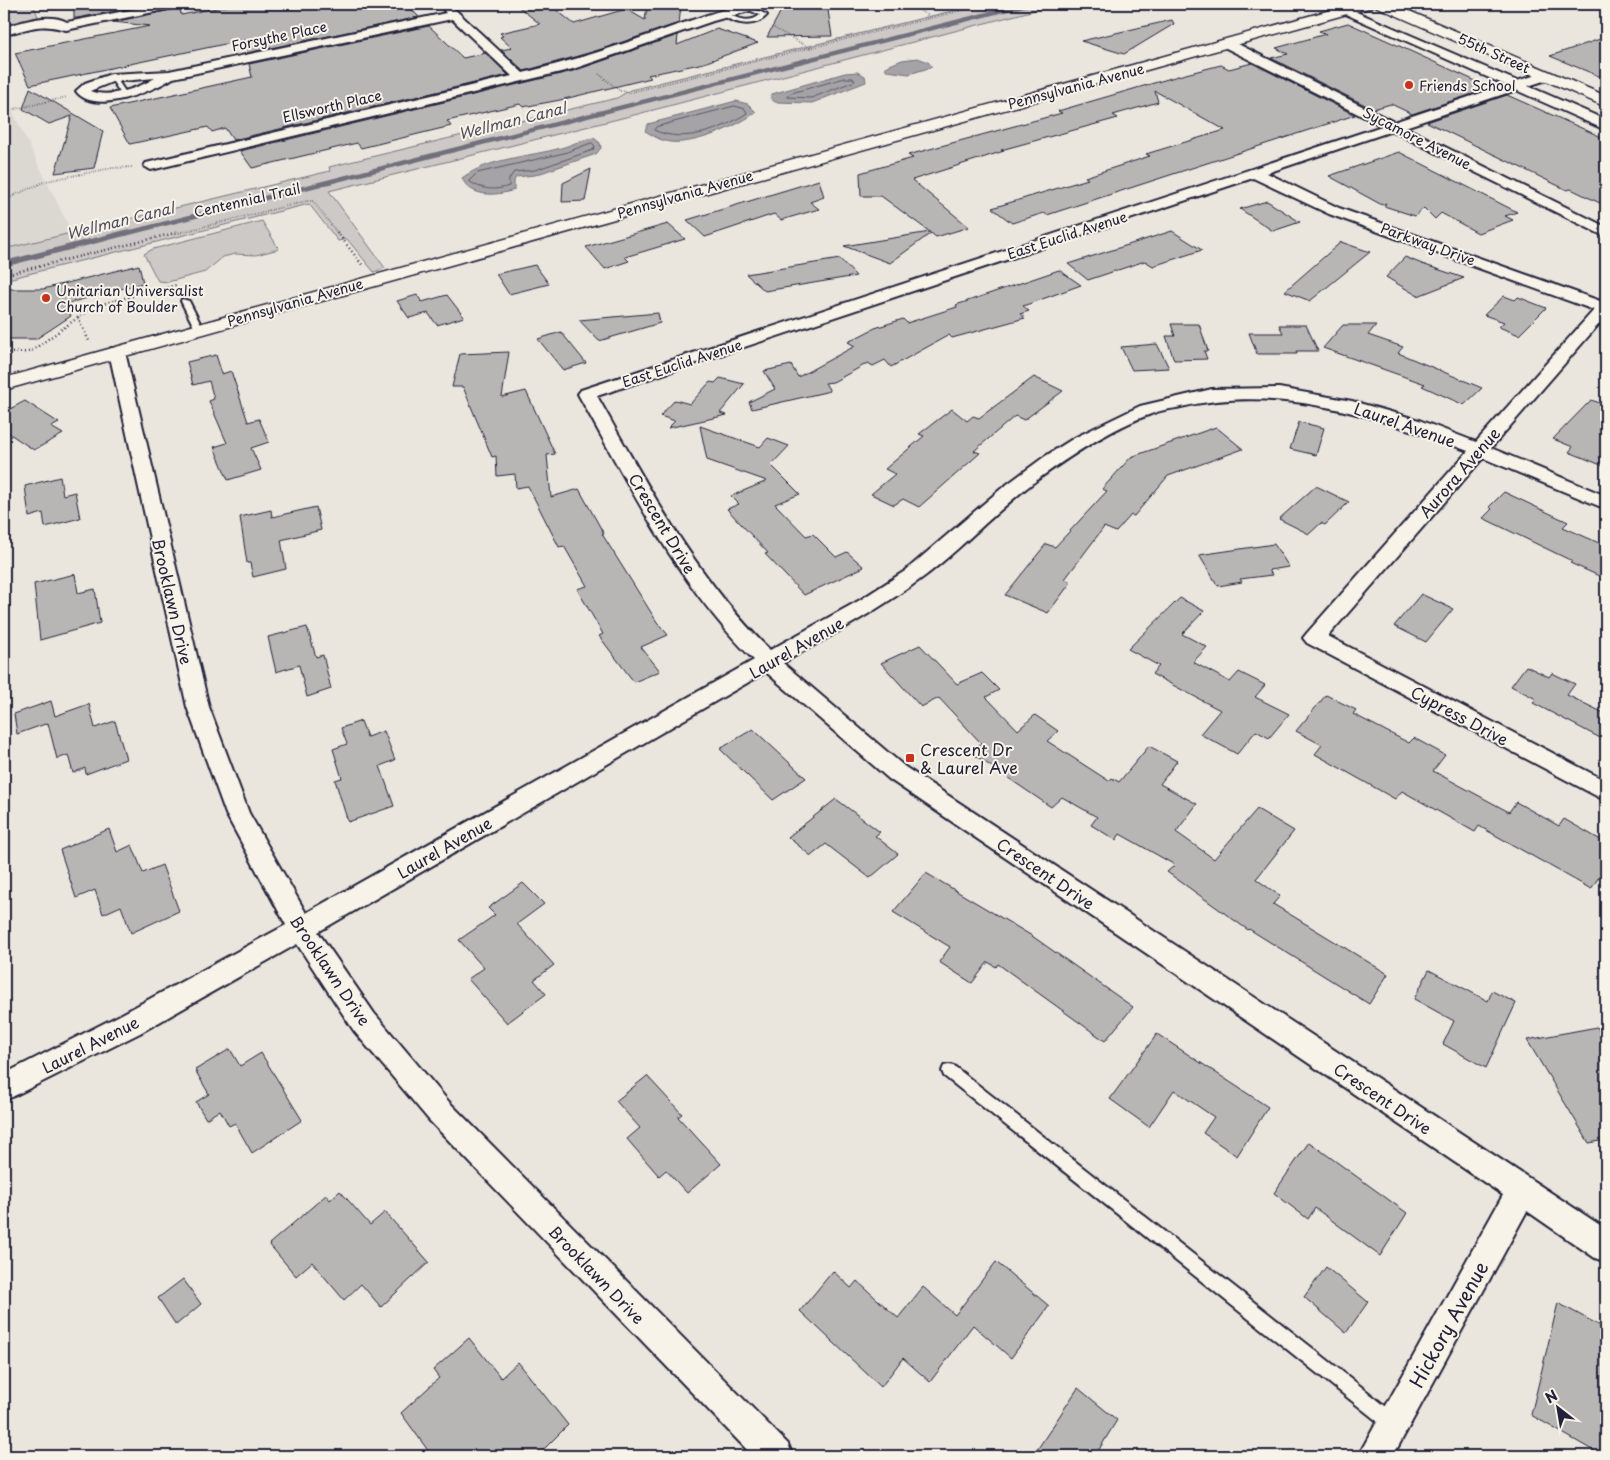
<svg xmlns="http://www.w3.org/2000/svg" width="1610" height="1460" font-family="'Playpen Sans',sans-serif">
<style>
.built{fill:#dbd8d2}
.green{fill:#cdc9c6;stroke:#787680}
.water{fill:#a6a3a6;stroke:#716f7b}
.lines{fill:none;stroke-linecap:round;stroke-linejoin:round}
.shore{stroke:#575666;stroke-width:1}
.stream-far1{stroke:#716f7b;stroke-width:4.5}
.stream{stroke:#716f7b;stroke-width:5.5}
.building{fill:#b8b6b5;stroke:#22223b}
.service-casing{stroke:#22223b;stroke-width:4}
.minor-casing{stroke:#22223b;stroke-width:4}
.tertiary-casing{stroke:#22223b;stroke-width:3}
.secondary-casing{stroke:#22223b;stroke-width:3}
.path-far1{stroke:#22223b;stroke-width:2;stroke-dasharray:0.5 2;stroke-linecap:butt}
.path{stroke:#22223b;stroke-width:2.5;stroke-dasharray:1 3;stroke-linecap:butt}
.service{fill:#f7f3e8;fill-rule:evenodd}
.minor{fill:#f7f3e8;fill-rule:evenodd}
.tertiary{fill:#f7f3e8;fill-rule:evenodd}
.secondary{fill:#f7f3e8;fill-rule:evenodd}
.poi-dot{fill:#c8321e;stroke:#f7f3e8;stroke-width:2}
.labels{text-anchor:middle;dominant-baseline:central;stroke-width:4;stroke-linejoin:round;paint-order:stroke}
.far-street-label{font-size:14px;fill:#22223b;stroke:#f7f3e8}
.far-poi-label{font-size:14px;fill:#22223b;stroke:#f7f3e8;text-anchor:start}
.far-water-label{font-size:15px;font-style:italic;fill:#504f60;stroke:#f7f3e8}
.street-label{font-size:16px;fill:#22223b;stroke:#f7f3e8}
.poi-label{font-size:16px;fill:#22223b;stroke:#f7f3e8;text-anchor:start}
.near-street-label{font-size:19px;fill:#22223b;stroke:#f7f3e8}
</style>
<rect width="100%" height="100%" fill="#eae6de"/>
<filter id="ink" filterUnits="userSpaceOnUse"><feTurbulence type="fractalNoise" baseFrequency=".02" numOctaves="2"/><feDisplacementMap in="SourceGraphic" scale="10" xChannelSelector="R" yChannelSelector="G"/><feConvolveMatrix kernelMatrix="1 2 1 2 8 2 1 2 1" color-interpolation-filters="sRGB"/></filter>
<g filter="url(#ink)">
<path class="built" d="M 4,94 L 72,233 L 4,249 Z"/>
<g class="green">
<path d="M 4,4 L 33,4 L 39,19 L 4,28 Z"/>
<path d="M 980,4 L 1058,4 L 638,114 L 329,191 L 385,268 L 374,272 L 347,239 L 338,241 L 309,204 L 4,280 L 4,249 L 330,171 L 329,167 L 617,98 L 630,90 Z"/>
<path d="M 262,221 L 279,249 L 256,255 L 235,254 L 223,257 L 205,272 L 168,282 L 158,281 L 144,254 L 153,249 Z"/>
</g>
<g class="water">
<path d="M 918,58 L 928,62 L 932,67 L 909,74 L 887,71 L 885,67 L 902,60 Z"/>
<path d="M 857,72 L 865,76 L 866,82 L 812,103 L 775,102 L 770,98 L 772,94 L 845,73 Z"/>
<path d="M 736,101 L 748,104 L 756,112 C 737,127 694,145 670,142 C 661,141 652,135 645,131 L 648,124 Z"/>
<path d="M 594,138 L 600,143 L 601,148 L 596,154 L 535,175 L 516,177 L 514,181 L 514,190 C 497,196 470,198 462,178 C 489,158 528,157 561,148 C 572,145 582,139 594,138 Z"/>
</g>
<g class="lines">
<g class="shore">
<path d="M 845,78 L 853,78 L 855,81 L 811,98 L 787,97 L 789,94 Z"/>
<path d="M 735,106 L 745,109 L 747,113 C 722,130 683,144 654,130 L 656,127 Z"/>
<path d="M 592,143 L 595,146 L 593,150 L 535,170 L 514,172 L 509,179 L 509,186 C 495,191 481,190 469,181 L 477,173 L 564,153 Z"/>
</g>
<path class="stream-far1" d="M 124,234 L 1027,4"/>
<path class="stream" d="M 4,264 L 129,232"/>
</g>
<g class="building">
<path d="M 74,4 L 153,4 L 77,18 L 74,18 Z"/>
<path d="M 236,4 L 372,4 L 372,10 L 406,4 L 419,17 L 247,53 L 244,40 L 30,85 L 15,53 L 150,26 L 113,22 L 180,8 L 181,15 Z"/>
<path d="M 515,4 L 549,4 L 574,24 L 626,9 L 645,20 L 647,7 L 681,6 L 679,23 L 596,51 L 524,71 L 501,50 L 512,48 L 500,37 L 503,36 L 500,33 L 540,24 Z"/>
<path d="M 805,4 L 827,4 L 832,36 L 767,37 L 782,9 Z"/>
<path d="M 1172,20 L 1174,24 L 1124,54 L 1081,41 Z"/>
<path d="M 1348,23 L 1397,45 L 1491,88 L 1412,114 L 1391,104 L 1373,109 L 1271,58 L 1288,54 L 1276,48 L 1326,34 L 1319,31 Z"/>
<path d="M 429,26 L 463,58 L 486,53 L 508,75 L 233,140 L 225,128 L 212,132 L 208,127 L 130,144 L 110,108 L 252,77 L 249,64 Z"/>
<path d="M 717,29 L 758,43 L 704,63 L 648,75 L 651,78 L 560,100 L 523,107 L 520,104 L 447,121 L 451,126 L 361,148 L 357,143 L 252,168 L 240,151 L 573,71 L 678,35 L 677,45 Z"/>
<path d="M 1606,37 L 1606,79 L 1550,56 Z"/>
<path d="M 1252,63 L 1355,115 L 1047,215 L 1044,213 L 1012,223 L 992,208 L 1088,179 L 1085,177 L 1150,156 L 1146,154 L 1225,130 L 1155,91 L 1158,102 L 1113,115 L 1118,118 L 1001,150 L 1004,151 L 912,180 L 969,227 L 936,237 L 931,233 L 890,263 L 844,246 L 930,232 L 881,196 L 861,196 L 860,173 L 913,158 L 908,155 L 1062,113 L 1058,111 L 1178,76 L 1221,65 L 1229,69 Z"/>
<path d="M 30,88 L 103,131 L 94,168 L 55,173 L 72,116 L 49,124 L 23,109 Z"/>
<path d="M 1507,95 L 1606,139 L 1606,206 L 1571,189 L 1567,190 L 1427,122 Z"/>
<path d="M 1399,152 L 1517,212 L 1505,216 L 1513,220 L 1478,233 L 1441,213 L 1435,219 L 1424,208 L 1415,216 L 1384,206 L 1386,203 L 1382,205 L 1329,176 Z"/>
<path d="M 591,169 L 585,201 L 562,202 L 563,183 Z"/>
<path d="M 819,180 L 824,197 L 810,202 L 819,209 L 781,220 L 774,214 L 705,237 L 687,220 Z"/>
<path d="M 1267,201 L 1300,222 L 1273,231 L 1240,209 Z"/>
<path d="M 668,224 L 685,239 L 625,257 L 629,261 L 605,269 L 586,247 Z"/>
<path d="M 1172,231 L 1202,250 L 1153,266 L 1145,261 L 1088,280 L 1068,264 Z"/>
<path d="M 1341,242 L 1370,252 L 1310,301 L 1285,291 Z"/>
<path d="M 1405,257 L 1422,264 L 1464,278 L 1418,296 L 1386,277 Z"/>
<path d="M 840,259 L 856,276 L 765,291 L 746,274 Z"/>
<path d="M 139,265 L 143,283 L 65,304 L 71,316 L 36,339 L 4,339 L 4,289 L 43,289 Z"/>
<path d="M 535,265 L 549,284 L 509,294 L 496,274 Z"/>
<path d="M 1059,270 L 1081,285 L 1023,306 L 1029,311 L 1020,314 L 1025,318 L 952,338 L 949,335 L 891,367 L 885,360 L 873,366 L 868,363 L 833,382 L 825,383 L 830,391 L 752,409 L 749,402 L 775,389 L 764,371 L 791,365 L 798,377 L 855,346 L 848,342 L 875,328 L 903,319 L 907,323 L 957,307 L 956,305 Z"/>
<path d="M 417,295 L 422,302 L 447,295 L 464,317 L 437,325 L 428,313 L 409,318 L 397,301 Z"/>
<path d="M 1504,296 L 1515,300 L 1518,297 L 1546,308 L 1519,335 L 1499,327 L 1504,322 L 1484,315 Z"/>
<path d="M 658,313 L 660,323 L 599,341 L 579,320 Z"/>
<path d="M 1171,324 L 1199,324 L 1208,351 L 1204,351 L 1207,359 L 1174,360 L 1166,336 L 1175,336 Z"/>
<path d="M 1279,325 L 1306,325 L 1318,351 L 1296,351 L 1297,354 L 1257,354 L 1249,333 L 1283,333 Z"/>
<path d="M 1343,325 L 1376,325 L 1368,335 L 1403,347 L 1398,353 L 1482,388 L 1464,405 L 1422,386 L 1425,384 L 1323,348 Z"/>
<path d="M 561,332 L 586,363 L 563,370 L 538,339 Z"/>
<path d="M 1157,344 L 1169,368 L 1132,370 L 1121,347 Z"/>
<path d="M 509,352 L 502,397 L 526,391 L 555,454 L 547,455 L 551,497 L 579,489 L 604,534 L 602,534 L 657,622 L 668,635 L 641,647 L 660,671 L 634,682 L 599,636 L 603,634 L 577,589 L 587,586 L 564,546 L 559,547 L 528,486 L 516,488 L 515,474 L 497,476 L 496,456 L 492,457 L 463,387 L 452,387 L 460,354 Z"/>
<path d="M 216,355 L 222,374 L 231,371 L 248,422 L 259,419 L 269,442 L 251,448 L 261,470 L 228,480 L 214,447 L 227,443 L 209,401 L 214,399 L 209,381 L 193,385 L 187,362 Z"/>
<path d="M 1034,377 L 1063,391 L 1024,420 L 1015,416 L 974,451 L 980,453 L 919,507 L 903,499 L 894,505 L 871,494 L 895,474 L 885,469 L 924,436 L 919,434 L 952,409 L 967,421 L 973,416 L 979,418 Z"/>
<path d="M 720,378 L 744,384 L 720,413 L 727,415 L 668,428 L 675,421 L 660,416 L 675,400 L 690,404 L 710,382 L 715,383 Z"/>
<path d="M 1591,400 L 1606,405 L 1606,467 L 1569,452 L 1573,447 L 1553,439 Z"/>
<path d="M 25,401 L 59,423 L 51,427 L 63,434 L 34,450 L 4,430 L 4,412 Z"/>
<path d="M 1299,422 L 1324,428 L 1316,455 L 1290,449 Z"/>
<path d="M 700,426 L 760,447 L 768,438 L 789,446 L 771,465 L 800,494 L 775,504 L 806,536 L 813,534 L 836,557 L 847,552 L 864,567 L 804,595 L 765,554 L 768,553 L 727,509 L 739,504 L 731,496 L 767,481 L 707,460 Z"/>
<path d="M 1216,427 L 1243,449 L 1168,476 L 1134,516 L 1131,515 L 1116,532 L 1104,527 L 1065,579 L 1071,582 L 1048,613 L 1005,595 L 1046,544 L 1055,547 L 1107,491 L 1102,489 L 1131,457 Z"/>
<path d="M 60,477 L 63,495 L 75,492 L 80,518 L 45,527 L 43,513 L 29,517 L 25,486 Z"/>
<path d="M 1316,486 L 1349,502 L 1325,525 L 1321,523 L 1309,534 L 1279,519 Z"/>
<path d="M 1504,492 L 1568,522 L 1563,527 L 1606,546 L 1606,579 L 1570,563 L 1572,561 L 1483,518 L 1492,509 L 1489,507 Z"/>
<path d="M 316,507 L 321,530 L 281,540 L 286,569 L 253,577 L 250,563 L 247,563 L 240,517 L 271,510 L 272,517 Z"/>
<path d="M 1274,544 L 1289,567 L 1269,570 L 1272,575 L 1240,579 L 1242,582 L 1218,586 L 1199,555 Z"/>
<path d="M 75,574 L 78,593 L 95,589 L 100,623 L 40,640 L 34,584 Z"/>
<path d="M 1421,594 L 1453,609 L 1426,642 L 1394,626 Z"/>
<path d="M 1180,598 L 1204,611 L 1182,634 L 1207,647 L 1193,662 L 1230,682 L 1239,672 L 1265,685 L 1255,697 L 1289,714 L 1269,738 L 1256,731 L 1237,754 L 1200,734 L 1220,710 L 1152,674 L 1159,666 L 1128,649 Z"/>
<path d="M 307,627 L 316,657 L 323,655 L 331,689 L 307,697 L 299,665 L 276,672 L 268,637 Z"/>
<path d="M 920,645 L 957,684 L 982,673 L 999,690 L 986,697 L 1018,730 L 1035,715 L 1058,731 L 1047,741 L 1109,781 L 1112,778 L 1119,782 L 1149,746 L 1177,761 L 1160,784 L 1197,804 L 1176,832 L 1214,859 L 1257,809 L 1294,831 L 1256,879 L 1280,896 L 1273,904 L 1388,974 L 1369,1004 L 1249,929 L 1248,930 L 1167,872 L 1175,865 L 1120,834 L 1116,840 L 1091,825 L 1097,817 L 1062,797 L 1051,807 L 970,752 L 981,743 L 939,698 L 921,707 L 881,663 Z"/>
<path d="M 1526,666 L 1549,677 L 1552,673 L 1575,684 L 1567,695 L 1606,714 L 1606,741 L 1533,703 L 1536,699 L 1511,686 Z"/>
<path d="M 1326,695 L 1356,710 L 1353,714 L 1409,743 L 1414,738 L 1445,755 L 1433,771 L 1509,812 L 1516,802 L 1559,826 L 1564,819 L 1606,843 L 1606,866 L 1591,889 L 1479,826 L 1475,832 L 1402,791 L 1395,799 L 1315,754 L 1322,745 L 1296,731 Z"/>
<path d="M 51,701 L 55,716 L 89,704 L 95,728 L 115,721 L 126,759 L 86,774 L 85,768 L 73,773 L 68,755 L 57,759 L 48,723 L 17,734 L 14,714 Z"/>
<path d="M 361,721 L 367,737 L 384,731 L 395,760 L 380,766 L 394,806 L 348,822 L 335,780 L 342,778 L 333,749 L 347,744 L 341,728 Z"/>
<path d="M 753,729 L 806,778 L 773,800 L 720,749 Z"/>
<path d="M 836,799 L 880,832 L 875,836 L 898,854 L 870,878 L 826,844 L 811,856 L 788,837 Z"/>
<path d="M 109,829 L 117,852 L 132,845 L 143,873 L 162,865 L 179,911 L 131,933 L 121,906 L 103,914 L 95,890 L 76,898 L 60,850 Z"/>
<path d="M 926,873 L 1032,936 L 1133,1007 L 1105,1041 L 998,964 L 996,967 L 988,962 L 972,983 L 939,962 L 950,947 L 893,912 Z"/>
<path d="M 523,883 L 544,904 L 517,924 L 554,965 L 534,980 L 546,994 L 507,1023 L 468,979 L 484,968 L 459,940 L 495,915 L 488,908 Z"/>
<path d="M 1429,970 L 1488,1001 L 1492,991 L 1516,1003 L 1486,1068 L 1443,1044 L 1454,1021 L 1414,999 Z"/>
<path d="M 1597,1027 L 1606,1041 L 1606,1140 L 1589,1143 L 1527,1040 Z"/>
<path d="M 1157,1034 L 1268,1107 L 1237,1156 L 1203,1133 L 1214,1117 L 1174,1090 L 1149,1127 L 1110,1099 Z"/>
<path d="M 230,1049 L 240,1066 L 261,1053 L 302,1120 L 252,1153 L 235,1123 L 229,1126 L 220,1110 L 206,1119 L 196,1102 L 209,1094 L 195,1070 Z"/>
<path d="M 647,1076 L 682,1114 L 678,1117 L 721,1164 L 687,1193 L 666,1170 L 659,1176 L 627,1139 L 640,1128 L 616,1101 Z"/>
<path d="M 1309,1142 L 1407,1213 L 1380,1256 L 1315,1208 L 1308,1219 L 1274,1193 Z"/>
<path d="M 340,1191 L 370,1225 L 385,1212 L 429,1262 L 381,1307 L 361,1284 L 344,1300 L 312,1262 L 296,1276 L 269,1244 L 326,1195 L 330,1200 Z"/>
<path d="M 996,1262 L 1049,1306 L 1011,1358 L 973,1325 L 930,1382 L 903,1358 L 881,1387 L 800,1311 L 833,1271 L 851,1288 L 857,1281 L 898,1318 L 923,1287 L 955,1315 Z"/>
<path d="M 1326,1267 L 1368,1302 L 1346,1333 L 1304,1297 Z"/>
<path d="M 183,1279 L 201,1304 L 176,1325 L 158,1298 Z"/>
<path d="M 1558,1303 L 1606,1329 L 1606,1427 L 1601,1455 L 1531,1415 Z"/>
<path d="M 469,1338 L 501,1378 L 518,1362 L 568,1425 L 537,1456 L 432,1456 L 401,1413 L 439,1378 L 433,1370 Z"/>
<path d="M 1078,1388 L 1117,1420 L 1095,1456 L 1033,1456 Z"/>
</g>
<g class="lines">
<defs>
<g id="service">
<path d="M 747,7 L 751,7 L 767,15 C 755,29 734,24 720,14 L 723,12 C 735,17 748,25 760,15 L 747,9 Z"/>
<path d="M 112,78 L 116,78 L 126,93 L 125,94 L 121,94 L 111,79 Z"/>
<path d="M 182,299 L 189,301 L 203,329 L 202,331 L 195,329 L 181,301 Z"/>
<path d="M 949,1065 L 954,1066 L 1344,1373 L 1399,1417 L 1401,1423 L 1399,1429 L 1393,1431 L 1387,1429 L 944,1076 L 942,1071 L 944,1066 Z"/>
</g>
<g id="minor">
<path d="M 162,4 L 184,4 L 178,7 L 66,30 C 37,22 31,29 4,35 L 4,27 C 24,22 48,12 67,22 Z"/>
<path d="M 439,4 L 449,4 L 523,73 C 573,61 621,45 669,28 C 700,18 736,2 769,4 L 767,6 L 713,21 L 573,69 L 151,170 L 144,166 L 146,163 L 512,76 L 452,19 L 173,78 C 153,91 94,116 76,91 L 85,83 L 111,74 L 169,71 L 446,13 ZM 155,78 C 139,88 109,99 90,91 L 112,82 Z"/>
<path d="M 1570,4 L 1597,4 C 1591,9 1576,9 1570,4 Z"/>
<path d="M 1345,7 L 1517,81 L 1546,72 L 1550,73 L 1552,76 L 1550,79 L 1528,86 L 1606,120 L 1606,129 L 1601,128 L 1516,90 L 1405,127 L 1606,227 L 1606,237 L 1392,131 L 1267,173 L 1339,208 L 1603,302 L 1606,301 L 1606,316 L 1491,448 L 1606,496 L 1606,509 L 1483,458 L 1328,636 L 1606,781 L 1606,801 L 1307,643 L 1303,638 L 1307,633 L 1468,451 C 1375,416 1281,384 1181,407 C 1172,409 1161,410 1151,414 C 1112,428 1071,455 1037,480 C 998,509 964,546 925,576 C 881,609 831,635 783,663 L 905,767 L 1606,1229 L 1606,1262 L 1595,1258 L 1527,1211 L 1393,1456 L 1358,1456 L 1503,1195 L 889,779 L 766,672 L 318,932 L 374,1013 L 449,1102 L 788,1444 L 793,1456 L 753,1456 L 429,1120 L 354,1031 L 297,944 L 140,1033 L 4,1101 L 4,1074 L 120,1015 L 286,925 L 226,814 L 187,707 L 109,352 L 111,348 L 123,348 L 125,352 L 209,707 L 249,813 L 306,913 L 754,660 C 677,584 630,487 578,394 L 581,390 L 1382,126 L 1224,47 L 1222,44 L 1224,41 L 1232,41 L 1394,122 L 1505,85 L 1341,12 L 1341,8 ZM 1253,178 L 1329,214 L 1594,310 L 1476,442 L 1419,420 L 1352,401 L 1279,388 L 1212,389 L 1140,406 L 1074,438 L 1044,457 L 1002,488 L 905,571 L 860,600 L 770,650 C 695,577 648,486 597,396 Z"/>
</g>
<path id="tertiary" d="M 1352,4 L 1374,4 L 1372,7 L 4,390 L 4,378 Z"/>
<path id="secondary" d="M 1375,4 L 1393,4 L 1606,96 L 1606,107 L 1377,7 Z"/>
</defs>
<use href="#service" class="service-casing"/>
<use href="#minor" class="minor-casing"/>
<use href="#tertiary" class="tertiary-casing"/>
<use href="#secondary" class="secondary-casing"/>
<g class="path-far1">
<path d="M 910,4 L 930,17"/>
<path d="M 772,27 L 810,48"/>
<path d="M 599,74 L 620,91 L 631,92 L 987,4"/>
<path d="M 4,109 L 11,110 L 67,97"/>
<path d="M 4,200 L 46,181 L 112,168 L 133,167"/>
<path d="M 174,234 L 307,201 L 313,201 L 338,234"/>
</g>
<g class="path">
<path d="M 337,232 L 363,266"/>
<path d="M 4,275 L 179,232"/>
<path d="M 78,318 L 89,341"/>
<path d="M 4,353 L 30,352 L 94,306 L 176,285"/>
</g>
<use href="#service" class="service"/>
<use href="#minor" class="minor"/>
<use href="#tertiary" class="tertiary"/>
<use href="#secondary" class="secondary"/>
</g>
</g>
<g class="poi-dot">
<circle cx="1409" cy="85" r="5"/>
<circle cx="46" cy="298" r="5"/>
<rect x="905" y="753" width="10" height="10" rx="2.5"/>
</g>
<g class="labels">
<g class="far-street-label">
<text transform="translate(279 36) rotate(-12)">Forsythe Place</text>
<text transform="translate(1494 53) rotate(24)">55th Street</text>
<text transform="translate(1076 86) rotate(-15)">Pennsylvania Avenue</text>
<text transform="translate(332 106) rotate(-13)">Ellsworth Place</text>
<text transform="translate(1417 138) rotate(27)">Sycamore Avenue</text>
<text transform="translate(685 194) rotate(-16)">Pennsylvania Avenue</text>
<text transform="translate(247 200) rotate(-13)">Centennial Trail</text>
<text transform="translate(1067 235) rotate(-18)">East Euclid Avenue</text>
<text transform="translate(1428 244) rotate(20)">Parkway Drive</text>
<text transform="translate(295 302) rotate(-16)">Pennsylvania Avenue</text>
<text transform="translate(682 363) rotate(-18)">East Euclid Avenue</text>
</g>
<g class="far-poi-label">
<text x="1419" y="85">Friends School</text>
<text x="56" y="290">Unitarian Universalist<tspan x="56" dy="16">Church of Boulder</tspan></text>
</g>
<g class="far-water-label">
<text transform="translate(512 120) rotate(-14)">Wellman Canal</text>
<text transform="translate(120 220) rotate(-14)">Wellman Canal</text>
</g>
<g class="street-label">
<text transform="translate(1405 424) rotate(19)">Laurel Avenue</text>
<text transform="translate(1459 472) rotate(-49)">Aurora Avenue</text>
<text transform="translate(663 523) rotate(59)">Crescent Drive</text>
<text transform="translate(173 601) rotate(77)">Brooklawn Drive</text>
<text transform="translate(796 647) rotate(-30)">Laurel Avenue</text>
<text transform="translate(1460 715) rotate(28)">Cypress Drive</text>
<text transform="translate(444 847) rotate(-30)">Laurel Avenue</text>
<text transform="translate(1046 873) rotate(34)">Crescent Drive</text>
<text transform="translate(331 970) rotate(56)">Brooklawn Drive</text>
<text transform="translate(90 1044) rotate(-27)">Laurel Avenue</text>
<text transform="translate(1383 1098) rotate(34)">Crescent Drive</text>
<text transform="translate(597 1274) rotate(46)">Brooklawn Drive</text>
</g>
<g class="poi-label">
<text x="920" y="749">Crescent Dr<tspan x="920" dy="18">&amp; Laurel Ave</tspan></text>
</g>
<g class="near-street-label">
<text transform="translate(1448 1324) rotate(-61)">Hickory Avenue</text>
</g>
</g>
<rect width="1610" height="1460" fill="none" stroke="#f7f3e8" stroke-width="20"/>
<rect x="10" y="10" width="1590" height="1440" fill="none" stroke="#22223b" stroke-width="2" filter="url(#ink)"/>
<g transform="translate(1558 1408) rotate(329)" stroke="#f7f3e8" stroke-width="4" paint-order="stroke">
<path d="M0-4L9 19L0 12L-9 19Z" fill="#22223b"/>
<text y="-8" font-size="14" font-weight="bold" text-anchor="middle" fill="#22223b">N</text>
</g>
</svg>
